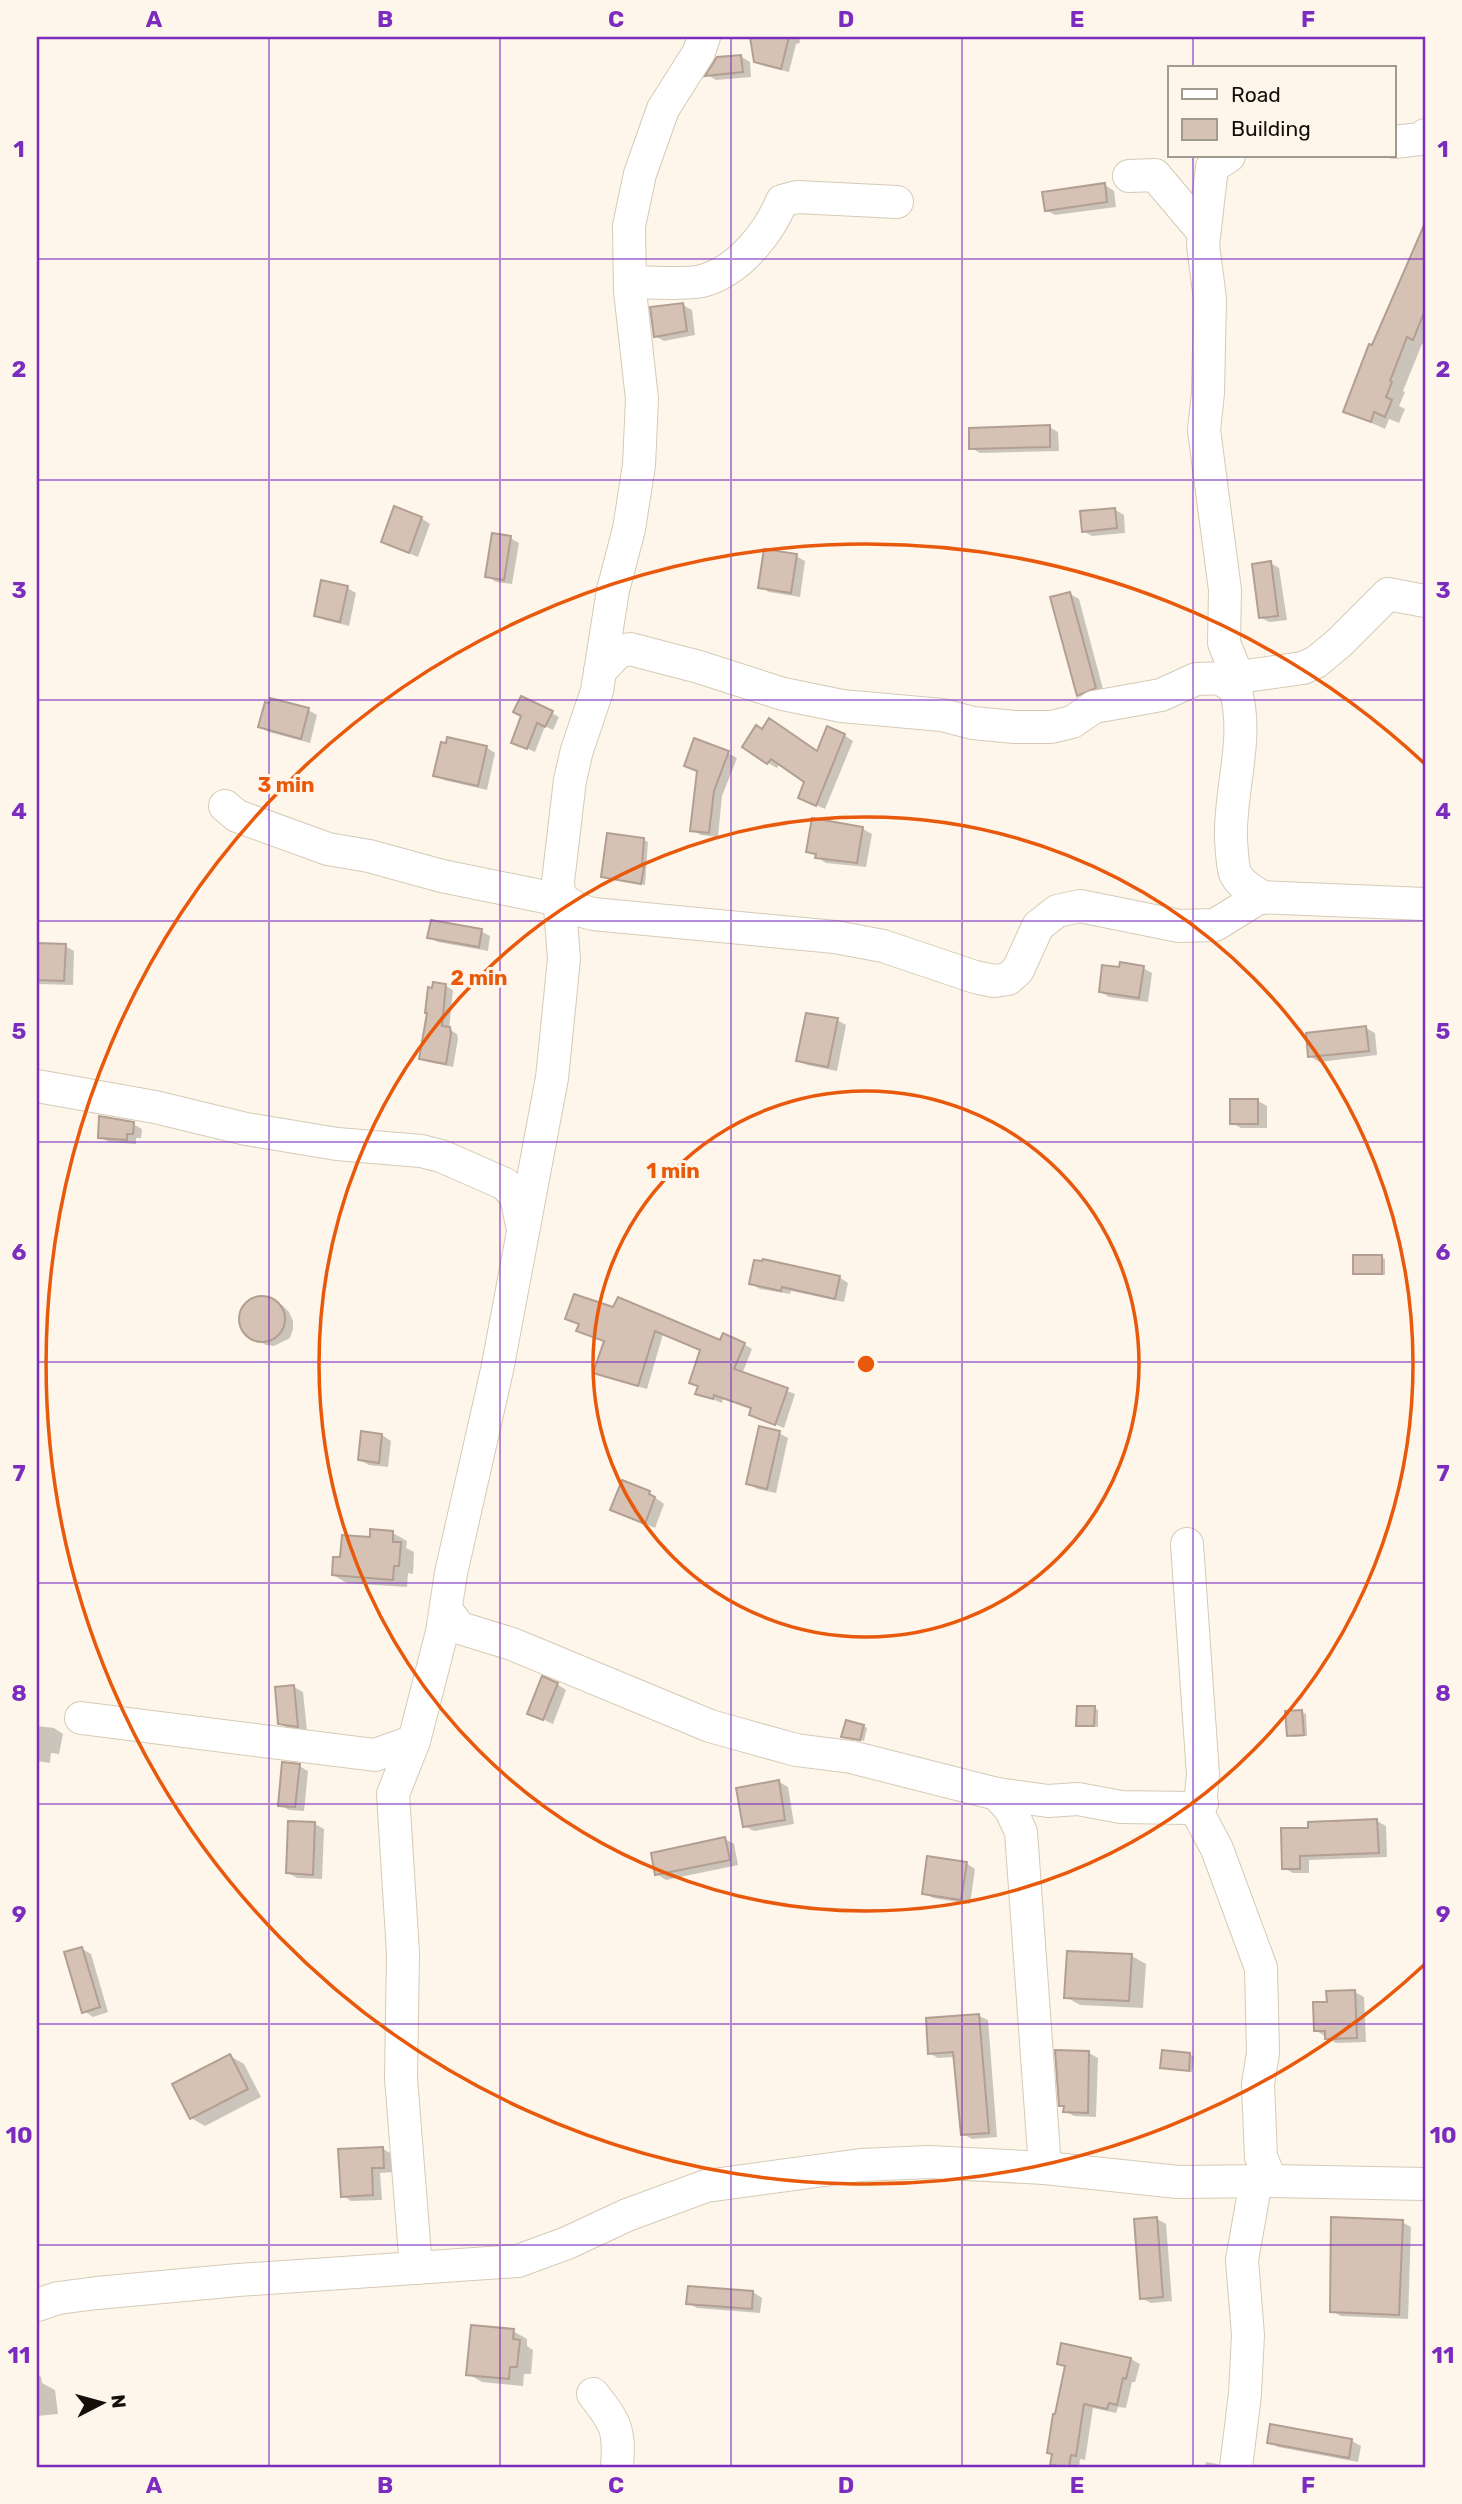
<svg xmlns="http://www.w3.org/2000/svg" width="1462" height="2504" font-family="Rubik,sans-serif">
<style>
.shadow{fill:#0003}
.building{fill:#d6c2b4;stroke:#b29f92;stroke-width:2}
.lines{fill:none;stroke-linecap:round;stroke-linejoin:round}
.minor-casing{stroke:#d6cab6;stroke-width:34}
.minor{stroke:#fff;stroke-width:32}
.grid{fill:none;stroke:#7b2cbf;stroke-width:2;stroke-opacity:0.55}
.ring{fill:none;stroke:#e8590c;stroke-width:3.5}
.centre{fill:#e8590c;stroke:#fef6ea;stroke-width:3.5}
.ring-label{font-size:21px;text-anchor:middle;font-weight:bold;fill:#e8590c;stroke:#fef6ea;stroke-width:6;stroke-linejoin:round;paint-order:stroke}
.neatline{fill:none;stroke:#7b2cbf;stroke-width:2.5}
.grid-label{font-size:23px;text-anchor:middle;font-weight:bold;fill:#7b2cbf}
</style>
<rect width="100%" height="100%" fill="#fef6ea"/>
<g class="shadow">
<path d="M 752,37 L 799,37 L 800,43 L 796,44 L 789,72 L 764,66 L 756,61 Z"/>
<path d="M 740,56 L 750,62 L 751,77 L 716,80 L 708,75 Z"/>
<path d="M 1105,185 L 1114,191 L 1116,207 L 1055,215 L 1046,210 Z"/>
<path d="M 1424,229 L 1425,345 L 1422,344 L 1403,391 L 1405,392 L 1399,406 L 1405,409 L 1399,423 L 1389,419 L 1385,429 L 1345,411 Z"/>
<path d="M 683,305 L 692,310 L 695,335 L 664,341 L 655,336 Z"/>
<path d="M 1049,427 L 1058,432 L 1059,451 L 980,453 L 971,448 Z"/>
<path d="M 1114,509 L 1124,515 L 1125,533 L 1092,536 L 1083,531 Z"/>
<path d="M 421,518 L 430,524 L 418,557 L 383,542 Z"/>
<path d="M 510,538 L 519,543 L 512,584 L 496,582 L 487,576 Z"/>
<path d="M 796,556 L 805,561 L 800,597 L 769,592 L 760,587 Z"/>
<path d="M 1270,563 L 1279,568 L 1287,620 L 1269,622 L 1260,617 Z"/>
<path d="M 347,588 L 356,593 L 349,626 L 325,620 L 316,615 Z"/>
<path d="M 1070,594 L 1079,599 L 1104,693 L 1088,700 L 1079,695 Z"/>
<path d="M 308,710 L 317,715 L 310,743 L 269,732 L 260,727 Z"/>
<path d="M 552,713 L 559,717 L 553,730 L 545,726 L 535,752 L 513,742 L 523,715 Z"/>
<path d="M 757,728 L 818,753 L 844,735 L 853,741 L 825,809 L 809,802 L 806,781 L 780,763 L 777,768 L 768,763 Z"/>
<path d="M 486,747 L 495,753 L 487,790 L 444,780 L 435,775 Z"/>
<path d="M 728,753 L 737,758 L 722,796 L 718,837 L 701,835 L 692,830 L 699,772 Z"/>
<path d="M 863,829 L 872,834 L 866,867 L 826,863 L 808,851 Z"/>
<path d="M 644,840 L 648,842 L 645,885 L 602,876 Z"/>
<path d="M 481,931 L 490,936 L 488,951 L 438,942 L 429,937 Z"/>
<path d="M 37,945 L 65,946 L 74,951 L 73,985 L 37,984 Z"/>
<path d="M 1143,968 L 1152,973 L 1148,1002 L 1109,997 L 1100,991 L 1121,969 Z"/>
<path d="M 446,986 L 453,990 L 449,1029 L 457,1034 L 458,1039 L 453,1067 L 428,1062 L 421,1058 Z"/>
<path d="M 837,1020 L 846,1025 L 837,1071 L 807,1065 L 798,1060 Z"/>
<path d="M 1366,1028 L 1375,1033 L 1377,1055 L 1319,1062 L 1310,1056 Z"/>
<path d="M 1258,1101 L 1267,1106 L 1267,1128 L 1241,1128 L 1232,1123 Z"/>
<path d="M 133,1124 L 142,1129 L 141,1138 L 136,1138 L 136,1144 L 109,1142 L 100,1137 Z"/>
<path d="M 1381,1257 L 1385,1259 L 1385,1275 L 1359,1275 L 1355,1273 Z"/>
<path d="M 839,1277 L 848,1283 L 844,1302 L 791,1291 L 790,1294 L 760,1289 L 751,1284 Z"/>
<path d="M 575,1296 L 721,1342 L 744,1344 L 752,1349 L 742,1374 L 795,1394 L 784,1428 L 751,1414 L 753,1409 L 723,1399 L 722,1403 L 698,1393 L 700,1387 L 691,1382 L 702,1350 L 663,1334 L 647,1389 L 604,1377 L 596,1372 L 606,1342 L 578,1331 L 580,1325 L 567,1318 Z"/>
<path d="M 264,1298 L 283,1306 L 289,1312 L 293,1321 L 293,1329 L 290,1338 L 274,1346 L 266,1345 L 248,1335 L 242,1328 L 243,1310 L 248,1303 L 255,1299 Z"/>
<path d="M 779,1433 L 788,1438 L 776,1493 L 757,1489 L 748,1483 Z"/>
<path d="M 382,1435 L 391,1441 L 388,1467 L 369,1465 L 360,1460 Z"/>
<path d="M 649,1493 L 664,1504 L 655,1528 L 612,1509 Z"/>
<path d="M 393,1533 L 407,1541 L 406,1548 L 414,1552 L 413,1574 L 408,1573 L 407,1587 L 347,1583 L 333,1575 L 341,1559 L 371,1539 Z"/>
<path d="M 557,1684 L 566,1690 L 553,1724 L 529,1713 Z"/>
<path d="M 294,1687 L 303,1692 L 307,1731 L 289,1729 L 280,1723 Z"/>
<path d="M 1094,1708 L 1098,1710 L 1098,1727 L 1078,1725 Z"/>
<path d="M 1302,1712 L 1306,1714 L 1307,1736 L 1293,1737 L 1289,1735 Z"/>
<path d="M 37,1726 L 54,1728 L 63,1734 L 59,1754 L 51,1753 L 50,1763 L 37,1761 Z"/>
<path d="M 864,1726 L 867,1728 L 864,1741 L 843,1736 Z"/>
<path d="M 299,1766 L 308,1771 L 304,1811 L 289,1810 L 280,1805 Z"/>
<path d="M 779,1782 L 788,1787 L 794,1824 L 754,1831 L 744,1826 Z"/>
<path d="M 1377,1821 L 1386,1826 L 1387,1857 L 1309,1860 L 1309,1873 L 1293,1873 L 1284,1868 L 1310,1829 Z"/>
<path d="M 315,1824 L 324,1829 L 322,1879 L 297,1878 L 287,1872 Z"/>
<path d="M 725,1839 L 734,1844 L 738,1865 L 666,1880 L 657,1874 Z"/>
<path d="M 966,1863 L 975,1869 L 970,1904 L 933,1898 L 924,1893 Z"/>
<path d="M 82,1949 L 91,1954 L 108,2012 L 93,2017 L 84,2011 Z"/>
<path d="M 1132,1956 L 1146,1964 L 1143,2008 L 1080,2005 L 1066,1997 Z"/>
<path d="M 1355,1992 L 1364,1997 L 1366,2042 L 1336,2043 L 1315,2030 L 1328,2003 Z"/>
<path d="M 979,2016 L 988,2020 L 997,2137 L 972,2139 L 963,2134 L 955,2057 L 938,2058 L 929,2053 Z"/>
<path d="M 1089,2053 L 1098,2058 L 1096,2117 L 1074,2116 L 1065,2111 L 1065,2107 L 1061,2105 Z"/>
<path d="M 1190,2054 L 1194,2057 L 1192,2072 L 1162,2067 Z"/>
<path d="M 230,2056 L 244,2064 L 261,2097 L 205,2126 L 191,2118 Z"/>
<path d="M 383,2149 L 392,2154 L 393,2172 L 380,2173 L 382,2200 L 351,2201 L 342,2195 Z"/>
<path d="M 1157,2219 L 1166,2224 L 1172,2301 L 1151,2303 L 1141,2298 Z"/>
<path d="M 1402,2222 L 1411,2227 L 1408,2319 L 1341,2316 L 1332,2311 Z"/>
<path d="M 753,2292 L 762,2298 L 760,2313 L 697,2308 L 688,2303 Z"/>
<path d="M 513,2331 L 527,2339 L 527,2346 L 533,2350 L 531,2374 L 524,2374 L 523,2386 L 482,2382 L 468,2374 Z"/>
<path d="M 1131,2359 L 1140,2364 L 1135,2382 L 1132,2382 L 1126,2408 L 1118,2407 L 1116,2413 L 1093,2408 L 1085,2460 L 1080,2459 L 1079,2467 L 1056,2467 L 1052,2465 L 1053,2455 L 1048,2452 L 1067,2368 L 1058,2363 Z"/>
<path d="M 37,2374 L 41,2377 L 42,2383 L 55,2390 L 58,2414 L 37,2416 Z"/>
<path d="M 1271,2426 L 1352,2441 L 1361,2446 L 1358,2462 L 1278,2447 L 1269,2442 Z"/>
<path d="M 1206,2462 L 1217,2464 L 1223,2467 L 1205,2467 Z"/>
</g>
<g class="building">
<path d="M 750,37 L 789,37 L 781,69 L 754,62 Z"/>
<path d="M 741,55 L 743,72 L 705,76 L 717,57 Z"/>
<path d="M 1105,183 L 1107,202 L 1045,211 L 1042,192 Z"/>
<path d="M 1425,223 L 1425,310 L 1413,340 L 1407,337 L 1390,381 L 1392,382 L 1386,397 L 1392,400 L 1385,417 L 1374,412 L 1371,422 L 1343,412 L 1369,344 L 1372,345 Z"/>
<path d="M 683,303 L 687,331 L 654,337 L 650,307 Z"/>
<path d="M 1050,425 L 1050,447 L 969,449 L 969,428 Z"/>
<path d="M 394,506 L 422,517 L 409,553 L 381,542 Z"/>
<path d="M 1115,508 L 1117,528 L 1082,532 L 1080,511 Z"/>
<path d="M 492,533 L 511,536 L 504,580 L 485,577 Z"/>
<path d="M 764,549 L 797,554 L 791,593 L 758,588 Z"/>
<path d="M 1271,561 L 1278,616 L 1259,618 L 1252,564 Z"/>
<path d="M 321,580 L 348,586 L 340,622 L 314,616 Z"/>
<path d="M 1070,592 L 1096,688 L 1077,696 L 1050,597 Z"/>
<path d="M 521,696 L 553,711 L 545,727 L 537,723 L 527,749 L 511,743 L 521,716 L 513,712 Z"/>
<path d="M 270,698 L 309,708 L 301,739 L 258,727 L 265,702 L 269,703 Z"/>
<path d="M 769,718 L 817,751 L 827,726 L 845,734 L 816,806 L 798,798 L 804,782 L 771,759 L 767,764 L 742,747 L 756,725 L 762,729 Z"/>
<path d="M 447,737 L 487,746 L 478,786 L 433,776 L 441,742 L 446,743 Z"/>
<path d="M 694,738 L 729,751 L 714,791 L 709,833 L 690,831 L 697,771 L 684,766 Z"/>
<path d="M 812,818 L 863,827 L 857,863 L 815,858 L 816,854 L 806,852 Z"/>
<path d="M 607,833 L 644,838 L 642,866 L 644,867 L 641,884 L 601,877 Z"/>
<path d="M 431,920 L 482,929 L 479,947 L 427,938 Z"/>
<path d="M 37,943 L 66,944 L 64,981 L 37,980 Z"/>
<path d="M 1120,962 L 1144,966 L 1139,998 L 1099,992 L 1102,965 L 1119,967 Z"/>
<path d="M 433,982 L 446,984 L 442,1026 L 450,1027 L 451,1034 L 446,1064 L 419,1059 L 427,1013 L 425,1013 L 428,987 L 432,988 Z"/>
<path d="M 806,1013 L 838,1018 L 828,1067 L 796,1061 Z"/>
<path d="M 1366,1026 L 1369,1051 L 1308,1057 L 1306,1033 Z"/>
<rect x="1230" y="1099" width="28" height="25"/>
<path d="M 99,1116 L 134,1122 L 133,1134 L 127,1134 L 127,1140 L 98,1138 Z"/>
<rect x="1353" y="1255" width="29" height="19"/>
<path d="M 763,1259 L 840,1276 L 835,1299 L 782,1287 L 781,1291 L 749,1284 L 754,1260 L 762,1261 Z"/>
<path d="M 574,1294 L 613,1307 L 618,1297 L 720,1340 L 723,1333 L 745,1343 L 734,1369 L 788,1388 L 775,1425 L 749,1415 L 751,1408 L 714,1395 L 713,1399 L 695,1394 L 698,1386 L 689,1383 L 700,1350 L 655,1331 L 638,1386 L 593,1373 L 604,1341 L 576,1331 L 579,1324 L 565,1319 Z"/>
<circle cx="262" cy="1319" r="23"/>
<path d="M 759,1426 L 780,1431 L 767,1489 L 746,1484 Z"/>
<path d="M 361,1431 L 382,1434 L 379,1463 L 358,1460 Z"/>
<path d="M 622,1480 L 650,1491 L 649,1494 L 655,1497 L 645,1524 L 610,1510 Z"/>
<path d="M 370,1529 L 393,1531 L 393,1542 L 401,1542 L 399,1566 L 394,1566 L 393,1580 L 332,1575 L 333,1557 L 340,1557 L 342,1535 L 370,1537 Z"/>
<path d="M 542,1676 L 558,1683 L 543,1720 L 527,1714 Z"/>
<path d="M 294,1685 L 298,1727 L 278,1724 L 275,1687 Z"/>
<path d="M 1077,1706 L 1095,1706 L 1094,1726 L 1076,1726 Z"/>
<path d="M 1302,1710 L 1304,1735 L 1287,1736 L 1285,1711 Z"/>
<path d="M 846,1720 L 864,1725 L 860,1740 L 841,1737 Z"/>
<path d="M 282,1762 L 300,1764 L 295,1807 L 278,1806 Z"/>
<path d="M 779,1780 L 785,1820 L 743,1827 L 736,1788 Z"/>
<path d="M 1377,1819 L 1379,1853 L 1300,1856 L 1300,1869 L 1282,1869 L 1281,1828 L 1308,1828 L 1308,1822 Z"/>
<path d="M 288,1821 L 315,1822 L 313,1875 L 286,1873 Z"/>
<path d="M 725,1837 L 730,1860 L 655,1875 L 651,1853 Z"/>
<path d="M 927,1856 L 967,1862 L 961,1900 L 922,1894 Z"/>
<path d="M 82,1947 L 100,2007 L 82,2013 L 64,1952 Z"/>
<path d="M 1067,1951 L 1132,1954 L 1129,2001 L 1064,1998 Z"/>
<path d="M 1355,1990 L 1357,2038 L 1325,2039 L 1325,2031 L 1314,2031 L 1313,2002 L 1327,2002 L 1326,1991 Z"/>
<path d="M 979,2014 L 989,2133 L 961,2135 L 953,2052 L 928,2054 L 926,2018 Z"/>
<path d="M 1055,2050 L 1089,2051 L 1088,2113 L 1063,2112 L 1064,2106 L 1059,2106 Z"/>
<path d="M 1162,2050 L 1190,2053 L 1189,2071 L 1160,2068 Z"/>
<path d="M 230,2054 L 248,2089 L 190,2119 L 172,2084 Z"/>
<path d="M 383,2147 L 384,2168 L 372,2168 L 373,2195 L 341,2197 L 338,2149 Z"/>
<path d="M 1157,2217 L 1163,2297 L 1140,2299 L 1134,2219 Z"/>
<path d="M 1331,2217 L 1403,2220 L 1399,2315 L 1330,2312 Z"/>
<path d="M 688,2286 L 753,2291 L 752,2309 L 686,2304 Z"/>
<path d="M 471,2325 L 514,2329 L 513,2339 L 520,2340 L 517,2367 L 510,2367 L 509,2379 L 466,2375 Z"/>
<path d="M 1061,2343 L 1131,2358 L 1126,2379 L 1123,2378 L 1117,2405 L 1109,2403 L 1107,2409 L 1084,2404 L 1076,2456 L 1071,2455 L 1069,2467 L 1050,2465 L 1052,2454 L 1047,2453 L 1053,2414 L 1055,2414 L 1065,2366 L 1057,2364 Z"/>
<path d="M 1270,2424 L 1352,2439 L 1349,2458 L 1267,2443 Z"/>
</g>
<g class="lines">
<defs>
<g id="minor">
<path d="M 1394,142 L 1420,139 L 1425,135"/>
<path d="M 1229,156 L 1212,167 L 1203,245 L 1210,299 L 1208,393 L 1204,430 L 1225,590 L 1224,643 L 1235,670 L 1244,676 L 1235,688"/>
<path d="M 1129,176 L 1155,175 L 1204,233"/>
<path d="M 630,282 C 649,282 685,285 702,281 C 739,271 768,234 782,201 L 797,197 L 897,202"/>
<path d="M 600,671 L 618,652 L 630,649 L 699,667 L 783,694 L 842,706 L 942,715 L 973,723 L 1015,727 L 1051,727 L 1072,722 L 1094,707 L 1161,695 L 1196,679 L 1232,678 L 1303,668 L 1316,662 L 1339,643 L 1388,594 L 1425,601"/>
<path d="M 1219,678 L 1235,688 C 1250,738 1229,790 1231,840 C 1232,851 1232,863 1235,873 C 1240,885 1253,891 1264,898"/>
<path d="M 225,806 L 237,816 L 328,849 L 369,856 L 442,876 L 560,900"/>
<path d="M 559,897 L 579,910 L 593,914 L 835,937 L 883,946 L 975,977 L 994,981 L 1008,979 L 1018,970 L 1038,926 L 1057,911 L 1080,906 L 1179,926 L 1215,925 L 1260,897 L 1425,904"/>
<path d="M 37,1086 L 155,1107 L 246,1129 L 337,1144 L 421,1151 L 441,1156 L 505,1184 L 516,1197 L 523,1229"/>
<path d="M 1187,1544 L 1203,1775 L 1199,1815 L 1217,1849 L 1261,1968 L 1263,2053 L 1258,2084 L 1261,2157 L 1271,2181"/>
<path d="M 446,1610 L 460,1628 L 512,1644 L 710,1726 L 796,1750 L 851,1757 L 997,1794 L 1048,1801 L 1078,1799 L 1121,1807 L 1189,1808 L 1202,1803"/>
<path d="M 81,1718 L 375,1755 L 414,1741"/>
<path d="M 997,1794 L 1011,1810 L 1021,1832 L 1045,2168"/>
<path d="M 416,2268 L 401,2078 L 403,1953 L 393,1794 L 414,1741 L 442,1632 L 451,1573 L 497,1370 L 552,1078 L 564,959 L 558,882 L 570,780 L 577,750 L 597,691 L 613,590 L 629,529 L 639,465 L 642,399 L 630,291 L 629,226 L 640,174 L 663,109 L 699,52 L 704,37"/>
<path d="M 37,2305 L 58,2298 L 97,2293 L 238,2280 L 518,2261 L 567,2243 L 627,2215 L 706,2186 L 861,2165 L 929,2162 L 1045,2168 L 1178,2182 L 1271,2181 L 1425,2184"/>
<path d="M 593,2394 C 616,2423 620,2430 617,2467"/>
<path d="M 1236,2467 L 1245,2394 L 1248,2335 L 1242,2260 L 1256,2181"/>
</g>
</defs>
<use href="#minor" class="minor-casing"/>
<use href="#minor" class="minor"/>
</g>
<path class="grid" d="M 269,37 L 269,2467M 500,37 L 500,2467M 731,37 L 731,2467M 962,37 L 962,2467M 1193,37 L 1193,68M 1193,156 L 1193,2467M 37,259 L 1425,259M 37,480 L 1425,480M 37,700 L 1425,700M 37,921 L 1425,921M 37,1142 L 1425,1142M 37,1362 L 1425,1362M 37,1583 L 1425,1583M 37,1804 L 1425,1804M 37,2024 L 1425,2024M 37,2245 L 1425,2245"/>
<g class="ring">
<circle cx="866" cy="1364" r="273"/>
<circle cx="866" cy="1364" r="547"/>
<path d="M1425 1964A820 820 0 1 1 1425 764"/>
</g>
<circle cx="866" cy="1364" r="10" class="centre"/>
<g class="ring-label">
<text x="286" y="792">3 min</text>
<text x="479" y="985">2 min</text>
<text x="673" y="1178">1 min</text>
</g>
<rect width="1462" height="2504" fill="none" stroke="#fef6ea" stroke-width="77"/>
<rect x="1168" y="66" width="228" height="91" fill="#fef6ea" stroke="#a09a90" stroke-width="2"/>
<rect x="1182" y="89" width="35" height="10" fill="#ffffff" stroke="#a09a90" stroke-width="2"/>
<text x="1231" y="102" font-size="21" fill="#141009">Road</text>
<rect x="1182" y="119" width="35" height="21" fill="#d6c2b4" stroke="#a09a90" stroke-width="2"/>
<text x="1231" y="136" font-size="21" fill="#141009">Building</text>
<g transform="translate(102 2403) rotate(84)" stroke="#fef6ea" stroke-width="5" paint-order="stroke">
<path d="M0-5L12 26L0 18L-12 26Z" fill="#141009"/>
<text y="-10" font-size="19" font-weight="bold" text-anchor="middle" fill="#141009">N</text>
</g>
<rect x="38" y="38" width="1386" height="2428" class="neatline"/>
<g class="grid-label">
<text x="154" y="27">A</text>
<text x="385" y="27">B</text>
<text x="616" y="27">C</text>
<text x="846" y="27">D</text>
<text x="1077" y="27">E</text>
<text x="1308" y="27">F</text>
<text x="19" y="157">1</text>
<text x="1443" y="157">1</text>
<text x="19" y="377">2</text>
<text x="1443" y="377">2</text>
<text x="19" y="598">3</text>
<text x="1443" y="598">3</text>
<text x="19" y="819">4</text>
<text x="1443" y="819">4</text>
<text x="19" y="1039">5</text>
<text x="1443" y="1039">5</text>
<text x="19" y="1260">6</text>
<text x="1443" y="1260">6</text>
<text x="19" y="1481">7</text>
<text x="1443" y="1481">7</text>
<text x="19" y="1701">8</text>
<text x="1443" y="1701">8</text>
<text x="19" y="1922">9</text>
<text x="1443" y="1922">9</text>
<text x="19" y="2143">10</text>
<text x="1443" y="2143">10</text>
<text x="19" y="2363">11</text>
<text x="1443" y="2363">11</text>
<text x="154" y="2493">A</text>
<text x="385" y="2493">B</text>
<text x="616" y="2493">C</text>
<text x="846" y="2493">D</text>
<text x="1077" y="2493">E</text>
<text x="1308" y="2493">F</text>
</g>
</svg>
